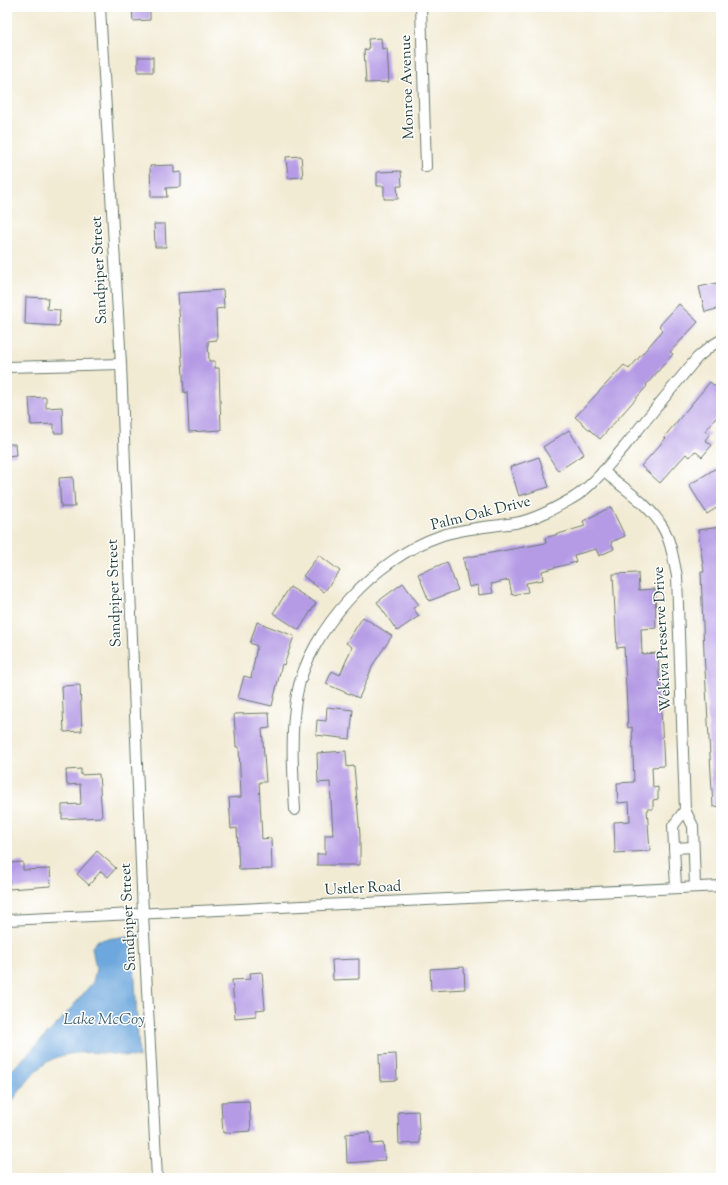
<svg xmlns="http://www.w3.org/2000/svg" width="728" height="1185" font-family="'Sorts Mill Goudy',serif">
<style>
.water{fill:#6da7dd;stroke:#467288}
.building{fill:#b59be5}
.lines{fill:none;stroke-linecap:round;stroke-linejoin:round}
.minor-casing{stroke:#697a6c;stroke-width:12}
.minor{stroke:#fff;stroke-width:10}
.labels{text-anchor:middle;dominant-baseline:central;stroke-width:3;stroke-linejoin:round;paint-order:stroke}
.street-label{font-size:15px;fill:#1f3d34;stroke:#fff}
.water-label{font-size:16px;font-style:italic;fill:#3a626f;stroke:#fff}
</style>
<rect width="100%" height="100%" fill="#fff"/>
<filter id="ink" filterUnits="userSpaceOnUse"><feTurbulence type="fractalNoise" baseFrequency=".025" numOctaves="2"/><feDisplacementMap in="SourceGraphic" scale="8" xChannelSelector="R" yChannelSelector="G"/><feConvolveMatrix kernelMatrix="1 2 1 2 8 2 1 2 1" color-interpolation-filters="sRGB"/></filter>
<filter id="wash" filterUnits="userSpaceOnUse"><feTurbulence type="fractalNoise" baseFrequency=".012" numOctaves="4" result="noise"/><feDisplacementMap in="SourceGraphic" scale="16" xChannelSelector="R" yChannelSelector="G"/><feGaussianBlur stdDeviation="0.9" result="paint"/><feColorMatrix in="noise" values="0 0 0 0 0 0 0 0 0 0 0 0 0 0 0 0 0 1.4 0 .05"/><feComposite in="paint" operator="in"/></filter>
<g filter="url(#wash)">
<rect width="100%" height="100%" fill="#f2ebd4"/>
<path class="water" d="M 129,936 L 133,940 L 139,1058 C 111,1053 66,1046 43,1065 C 30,1075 18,1095 7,1107 L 7,1075 L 62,1019 L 93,982 L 96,969 L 92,947 L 98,940 Z"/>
<g id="blocks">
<g class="building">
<path d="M 150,7 L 150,20 L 133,21 L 132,8 Z"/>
<path d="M 381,38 L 382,49 L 387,48 L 389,82 L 366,83 L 364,50 L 369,49 L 368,39 Z"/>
<rect x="138" y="57" width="15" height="15"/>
<path d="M 301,156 L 303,177 L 288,178 L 286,157 Z"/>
<path d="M 174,165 L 174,173 L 181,172 L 181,187 L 166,188 L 167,197 L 151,197 L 150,166 Z"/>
<path d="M 401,171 L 402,186 L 397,186 L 398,199 L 384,199 L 384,186 L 377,186 L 377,172 Z"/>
<path d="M 154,224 L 165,224 L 166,247 L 155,247 Z"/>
<path d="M 721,282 L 721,308 L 705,312 L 699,287 Z"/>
<path d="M 223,290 L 224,308 L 216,309 L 217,340 L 208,341 L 209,361 L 215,361 L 215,368 L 219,368 L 221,430 L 189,432 L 187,392 L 184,393 L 178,293 Z"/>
<path d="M 26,297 L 48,298 L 47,309 L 60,310 L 59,326 L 25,324 Z"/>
<path d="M 679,304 L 698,322 L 670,352 L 673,354 L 646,385 L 647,386 L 600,439 L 575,417 L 624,365 L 629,369 L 663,330 L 659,326 Z"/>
<path d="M 710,382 L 721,391 L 721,412 L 705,431 L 710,434 L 705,440 L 712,445 L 702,457 L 695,451 L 690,457 L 686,454 L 660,483 L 641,466 L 666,438 L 664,437 Z"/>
<path d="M 46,397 L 46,408 L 62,407 L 63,433 L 54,433 L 54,424 L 31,425 L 29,398 Z"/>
<path d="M 569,430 L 584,454 L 558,471 L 543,447 Z"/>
<path d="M 7,444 L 15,444 L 16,455 L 7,456 Z"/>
<path d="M 539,457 L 549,487 L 519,496 L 510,467 Z"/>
<path d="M 721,465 L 721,505 L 707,514 L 689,485 Z"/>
<path d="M 73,477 L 75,507 L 61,507 L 59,478 Z"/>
<path d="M 611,507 L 625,536 L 611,542 L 614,549 L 599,556 L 596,549 L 574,555 L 576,562 L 542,571 L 543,580 L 526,583 L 528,592 L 512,595 L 509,580 L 491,584 L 493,593 L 479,595 L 478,585 L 469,587 L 463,558 L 546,543 L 545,538 L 585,526 L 583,521 Z"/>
<path d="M 721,527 L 721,806 L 713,807 L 704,653 L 701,572 L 704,572 L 698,530 Z"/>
<path d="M 319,555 L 340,571 L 324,592 L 303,576 Z"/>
<path d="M 447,562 L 458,590 L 429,601 L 418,574 Z"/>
<path d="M 638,573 L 639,590 L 655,589 L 656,628 L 641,629 L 642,654 L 658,653 L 664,766 L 652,767 L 653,788 L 658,787 L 658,799 L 653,800 L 653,809 L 647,809 L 650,851 L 615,853 L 614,822 L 630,821 L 629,802 L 618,803 L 617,783 L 634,782 L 632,727 L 628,728 L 624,647 L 617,648 L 613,574 Z"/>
<path d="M 403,583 L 419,605 L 413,608 L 419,616 L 397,631 L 377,602 Z"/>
<path d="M 290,587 L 316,603 L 299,630 L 273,613 Z"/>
<path d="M 363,617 L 392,636 L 374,663 L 359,698 L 326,684 L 332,671 L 340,675 L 352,647 L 346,643 Z"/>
<path d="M 257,622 L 294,636 L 284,665 L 282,664 L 272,706 L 238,698 L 244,676 L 251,678 L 257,646 L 250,643 Z"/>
<path d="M 80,685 L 82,731 L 64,732 L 62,686 Z"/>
<path d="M 327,707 L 353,710 L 350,739 L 316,735 L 317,720 L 326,721 Z"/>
<path d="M 269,713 L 270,728 L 262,729 L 266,782 L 259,782 L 262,839 L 271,838 L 272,869 L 239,870 L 237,828 L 231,829 L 229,798 L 241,797 L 239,747 L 236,747 L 234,714 Z"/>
<path d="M 346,751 L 347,767 L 354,766 L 360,835 L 360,865 L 317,865 L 317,854 L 325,854 L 325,835 L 333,835 L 330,782 L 318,783 L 317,753 Z"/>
<path d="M 81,769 L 81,775 L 99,774 L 102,817 L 62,819 L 62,805 L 81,804 L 80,784 L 67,785 L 66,770 Z"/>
<path d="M 97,851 L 116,868 L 108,877 L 101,871 L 89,885 L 77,874 Z"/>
<path d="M 23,862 L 23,870 L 50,869 L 51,886 L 9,889 L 8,863 Z"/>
<path d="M 359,959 L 359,979 L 333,980 L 332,960 Z"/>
<path d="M 464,967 L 465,989 L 431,991 L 430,969 Z"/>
<path d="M 262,972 L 265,1009 L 256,1010 L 256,1016 L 235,1018 L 232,980 L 251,979 L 250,973 Z"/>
<path d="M 396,1054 L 397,1080 L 380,1081 L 379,1055 Z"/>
<path d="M 249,1101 L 251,1131 L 223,1133 L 221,1102 Z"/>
<path d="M 418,1111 L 420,1143 L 399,1144 L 398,1112 Z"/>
<path d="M 370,1132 L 371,1144 L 383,1143 L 385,1160 L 347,1163 L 346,1134 Z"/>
</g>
</g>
</g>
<g filter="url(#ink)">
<use href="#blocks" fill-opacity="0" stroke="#697a6c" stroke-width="1"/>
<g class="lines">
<defs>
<g id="minor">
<path d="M 100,7 L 121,364 L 143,914 L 157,1178"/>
<path d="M 421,7 L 426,167"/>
<path d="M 7,367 L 121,364"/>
<path d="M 603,471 C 622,487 647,503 660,523 C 671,539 673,558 677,576 L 685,810 L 693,826 L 695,887"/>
<path d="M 295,810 C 293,772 290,732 297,694 C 309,629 378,557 440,536 C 464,528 490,527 515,523 C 536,519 555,508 573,498 C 592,487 611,462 625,446 C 649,416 673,387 697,358 L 711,346 L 721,340"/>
<path d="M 674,848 L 693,847"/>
<path d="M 676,888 L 673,826 L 685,810"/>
<path d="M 7,920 L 721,886"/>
</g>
</defs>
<use href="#minor" class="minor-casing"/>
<use href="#minor" class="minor"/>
</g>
</g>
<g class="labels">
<g class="street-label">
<text transform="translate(408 87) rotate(-92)">Monroe Avenue</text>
<text transform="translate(100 270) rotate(-93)">Sandpiper Street</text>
<text transform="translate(481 514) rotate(-14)">Palm Oak Drive</text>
<text transform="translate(115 593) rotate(-92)">Sandpiper Street</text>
<text transform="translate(663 639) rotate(-93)">Wekiva Preserve Drive</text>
<text transform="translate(363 889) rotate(-3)">Ustler Road</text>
<text transform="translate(129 917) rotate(-93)">Sandpiper Street</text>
</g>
<g class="water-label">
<text x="104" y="1020">Lake McCoy</text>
</g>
</g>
<rect width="728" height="1185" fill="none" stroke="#fff" stroke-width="24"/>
</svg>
